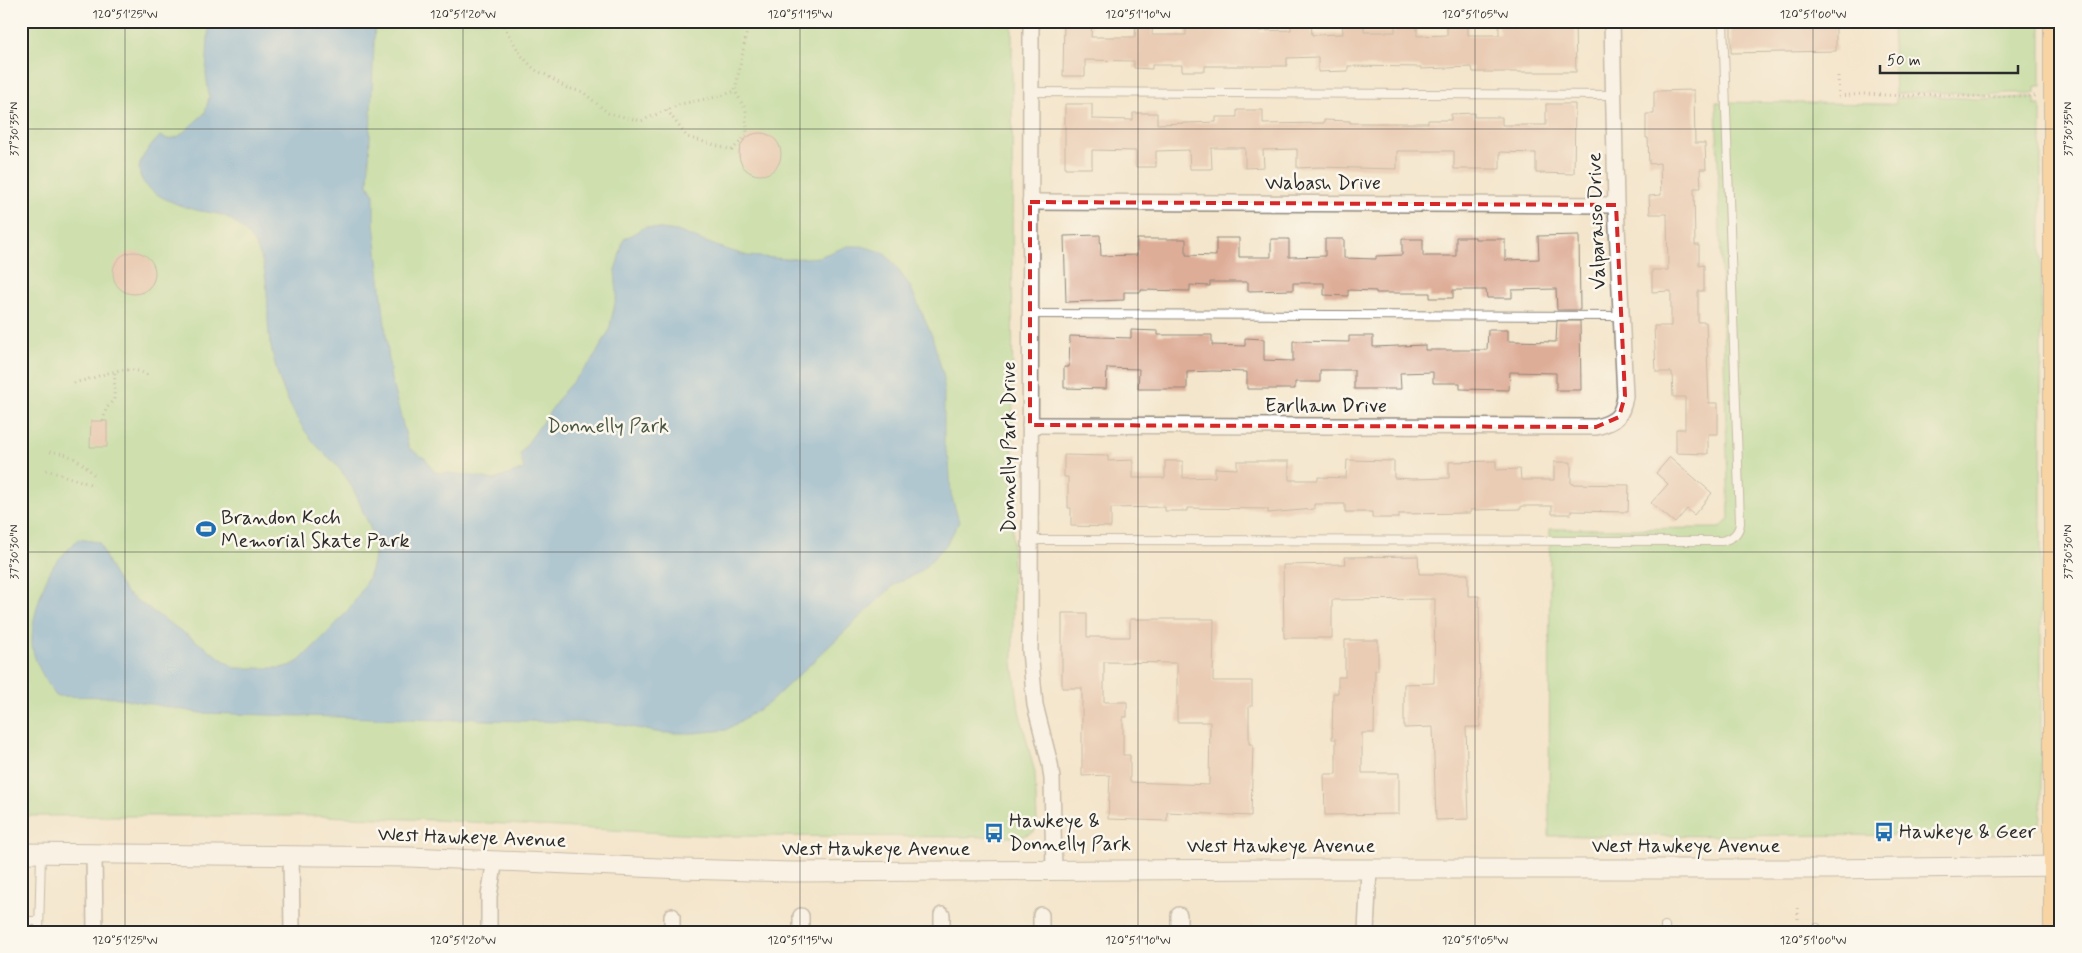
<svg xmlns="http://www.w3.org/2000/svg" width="2082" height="953" font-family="Mynerve,sans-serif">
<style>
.green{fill:#a2d98b;stroke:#66825b}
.water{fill:#60a3d5;stroke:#466780}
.building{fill:#dead98;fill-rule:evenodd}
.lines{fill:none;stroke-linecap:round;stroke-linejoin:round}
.service-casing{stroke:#90887c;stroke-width:10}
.minor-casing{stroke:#90887c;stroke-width:18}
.tertiary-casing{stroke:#90887c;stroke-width:21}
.primary-casing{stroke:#90887c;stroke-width:26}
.path{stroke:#90887c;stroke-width:3;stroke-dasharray:1 4;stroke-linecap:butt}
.service{stroke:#fff;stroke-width:8}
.minor{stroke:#fff;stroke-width:15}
.tertiary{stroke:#fff;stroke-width:19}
.primary{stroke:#fbbe6e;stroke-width:24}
.marked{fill:none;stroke:#d62828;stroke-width:4;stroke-dasharray:10 6;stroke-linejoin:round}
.ticks{fill:none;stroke:#2b2b2b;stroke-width:1;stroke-opacity:0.45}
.labels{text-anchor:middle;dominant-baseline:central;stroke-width:5;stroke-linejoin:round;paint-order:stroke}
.street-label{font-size:20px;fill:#2b2b2b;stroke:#fbf7ec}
.park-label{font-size:20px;fill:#495643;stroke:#fbf7ec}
.poi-label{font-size:20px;fill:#2b2b2b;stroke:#fbf7ec;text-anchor:start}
.neatline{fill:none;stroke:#2b2b2b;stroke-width:2}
.ticks-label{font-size:12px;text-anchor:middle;fill:#2b2b2b}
</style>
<rect width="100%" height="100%" fill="#fbf7ec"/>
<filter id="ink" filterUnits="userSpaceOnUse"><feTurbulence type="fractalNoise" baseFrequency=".02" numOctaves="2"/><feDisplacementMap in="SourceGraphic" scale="10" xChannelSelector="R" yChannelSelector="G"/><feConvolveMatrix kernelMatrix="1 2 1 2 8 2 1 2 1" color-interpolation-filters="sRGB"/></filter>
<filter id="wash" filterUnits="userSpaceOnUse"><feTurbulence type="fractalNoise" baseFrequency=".0096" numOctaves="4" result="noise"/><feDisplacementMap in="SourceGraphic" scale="20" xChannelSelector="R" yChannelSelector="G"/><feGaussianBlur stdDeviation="1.12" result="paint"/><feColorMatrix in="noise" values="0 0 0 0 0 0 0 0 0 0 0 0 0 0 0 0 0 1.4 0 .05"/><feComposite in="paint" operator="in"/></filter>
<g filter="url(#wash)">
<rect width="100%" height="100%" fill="#f4e6cc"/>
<g class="green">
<path d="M 21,21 L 1012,21 L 1013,662 L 1019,710 L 1035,773 L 1037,822 L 1034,832 L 1020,837 L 715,836 L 435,820 L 319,816 L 21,816 Z"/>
<path d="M 1892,21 L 2041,21 L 2041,86 L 2035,86 L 2035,93 L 2010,93 L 1983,95 L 1932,92 L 1895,94 Z"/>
<path d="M 1932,96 L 1978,99 L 2030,97 L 2035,98 L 2035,105 L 2041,105 L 2041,815 C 2040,826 2035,833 2024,835 L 1549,836 L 1550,529 L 1720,528 L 1729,519 L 1716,102 L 1896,104 L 1896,98 Z"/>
</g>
<path class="water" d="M 209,21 L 375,21 L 368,184 L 374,195 L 374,224 L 391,379 L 409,448 L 426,459 L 434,472 L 468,475 L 494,480 L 524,469 L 520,454 L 565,390 L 592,361 L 609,331 L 617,294 L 615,271 L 624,239 L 645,227 L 677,231 L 719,247 L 748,256 L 788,259 L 819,257 L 848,246 L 862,246 L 882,252 L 890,259 L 910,286 L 932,336 L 944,378 L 944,445 L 949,460 L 951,494 L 959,522 L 947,544 L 920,572 L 895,584 L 769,703 L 726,730 L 694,733 L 661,733 L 612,723 L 481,720 L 471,717 L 463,720 L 441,720 L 200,713 L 113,697 L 56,696 C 47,682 37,668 33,651 C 28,630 42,583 54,565 C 61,556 70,548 78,539 L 99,542 L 113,574 L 126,593 L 235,668 L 279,668 L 290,666 L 299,661 C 328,632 378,590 374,544 C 373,533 368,522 363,512 C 357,495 349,479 337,466 C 333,460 326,456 321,450 C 301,430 287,402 278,375 C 275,364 272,353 270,342 C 265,311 272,273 255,245 C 248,233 235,220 222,215 C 212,212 202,212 192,209 C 174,204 133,189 140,164 C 143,153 153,144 160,136 L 168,139 L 178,137 L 205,113 L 209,97 L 206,73 Z"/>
<g id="blocks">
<g class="building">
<path d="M 1064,21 L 1092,21 L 1091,37 L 1135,37 L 1136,21 L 1153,21 L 1152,35 L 1186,35 L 1186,21 L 1205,21 L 1205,25 L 1235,25 L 1235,21 L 1259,21 L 1259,31 L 1291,30 L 1291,21 L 1311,21 L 1312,35 L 1343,34 L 1342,21 L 1364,21 L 1364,32 L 1395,32 L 1395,21 L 1417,21 L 1417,36 L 1447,35 L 1447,21 L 1468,21 L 1468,35 L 1499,35 L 1499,21 L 1575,21 L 1576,72 L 1473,72 L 1472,67 L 1421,69 L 1421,67 L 1348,66 L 1348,71 L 1318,72 L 1318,57 L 1287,58 L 1287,66 L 1205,66 L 1205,71 L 1182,71 L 1182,65 L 1152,65 L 1152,69 L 1134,68 L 1134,61 L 1085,60 L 1085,76 L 1063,76 Z"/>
<path d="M 1731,21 L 1836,21 L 1836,51 L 1731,53 Z"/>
<path d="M 1694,90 L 1695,143 L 1705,143 L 1706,169 L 1700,169 L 1701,188 L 1694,188 L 1695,245 L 1699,245 L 1699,266 L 1704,265 L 1704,291 L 1698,291 L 1698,322 L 1706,322 L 1709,403 L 1718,403 L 1718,434 L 1708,434 L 1708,454 L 1676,453 L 1676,429 L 1685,429 L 1685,397 L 1673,397 L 1672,372 L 1656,372 L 1654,326 L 1671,326 L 1671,291 L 1652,292 L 1652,270 L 1668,270 L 1667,214 L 1650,214 L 1649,196 L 1661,195 L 1660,163 L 1649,164 L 1648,138 L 1646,138 L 1646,114 L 1654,114 L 1654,91 Z"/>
<path d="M 1065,104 L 1092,104 L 1092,119 L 1133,120 L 1133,113 L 1157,113 L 1157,124 L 1216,122 L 1216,117 L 1237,117 L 1237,110 L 1263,110 L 1263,124 L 1324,123 L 1324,120 L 1350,121 L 1350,123 L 1428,123 L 1428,120 L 1451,120 L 1451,114 L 1474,113 L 1474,117 L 1502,117 L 1502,125 L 1546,125 L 1546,104 L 1575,104 L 1574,174 L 1536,173 L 1536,153 L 1500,152 L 1500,169 L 1454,169 L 1454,151 L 1397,151 L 1397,169 L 1319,167 L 1297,168 L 1297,149 L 1263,150 L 1264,167 L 1245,168 L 1245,148 L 1211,148 L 1212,169 L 1190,169 L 1189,150 L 1156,151 L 1156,167 L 1136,167 L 1136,151 L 1092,150 L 1092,168 L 1065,168 Z"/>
<circle cx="760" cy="154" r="21"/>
<path d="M 1100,235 L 1101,256 L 1137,255 L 1137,239 L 1186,239 L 1186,255 L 1216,256 L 1216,238 L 1239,238 L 1239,257 L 1271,257 L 1271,239 L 1289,239 L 1289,257 L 1325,256 L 1325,239 L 1344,239 L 1344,258 L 1376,259 L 1376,256 L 1402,255 L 1402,239 L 1423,239 L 1423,256 L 1456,256 L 1456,237 L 1475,237 L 1475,239 L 1505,239 L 1505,260 L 1539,259 L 1538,236 L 1579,235 L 1580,310 L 1557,310 L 1556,289 L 1512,290 L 1512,298 L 1487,298 L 1486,290 L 1453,290 L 1453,298 L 1430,298 L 1430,293 L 1376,293 L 1376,291 L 1348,290 L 1348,296 L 1324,295 L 1324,283 L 1293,283 L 1293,290 L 1248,291 L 1248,282 L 1210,282 L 1210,286 L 1190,285 L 1190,291 L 1141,290 L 1141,292 L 1124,292 L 1124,300 L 1066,302 L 1064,236 Z"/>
<circle cx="134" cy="273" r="21"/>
<path d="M 1557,321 L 1580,321 L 1581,390 L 1556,390 L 1556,373 L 1510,372 L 1509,390 L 1460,389 L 1460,383 L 1433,383 L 1433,372 L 1400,373 L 1401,389 L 1354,389 L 1354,370 L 1320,370 L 1320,382 L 1295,382 L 1295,389 L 1247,389 L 1247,372 L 1212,371 L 1187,372 L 1187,389 L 1138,389 L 1139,369 L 1107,368 L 1106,389 L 1064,388 L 1064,367 L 1069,367 L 1070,336 L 1131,338 L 1131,330 L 1158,331 L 1158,335 L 1212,335 L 1212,345 L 1245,346 L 1245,338 L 1264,339 L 1264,360 L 1293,361 L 1293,341 L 1349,342 L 1349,336 L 1373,336 L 1373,347 L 1425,345 L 1425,350 L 1487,350 L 1488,330 L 1508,330 L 1508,341 L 1556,342 Z"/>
<path d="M 91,421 L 107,421 L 107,447 L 90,447 Z"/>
<path d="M 1064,455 L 1108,456 L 1108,461 L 1133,460 L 1133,478 L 1165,478 L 1165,461 L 1183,461 L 1183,478 L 1215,477 L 1215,468 L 1237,469 L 1237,461 L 1289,461 L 1289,480 L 1318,480 L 1318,477 L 1346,478 L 1347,460 L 1394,461 L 1394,478 L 1413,479 L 1449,478 L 1449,462 L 1496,461 L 1496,470 L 1520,469 L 1521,480 L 1554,480 L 1554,462 L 1571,462 L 1571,484 L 1629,485 L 1628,512 L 1571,511 L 1571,514 L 1552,514 L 1552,506 L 1521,506 L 1521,509 L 1470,510 L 1470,513 L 1399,514 L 1399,518 L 1372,518 L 1372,512 L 1345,512 L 1345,504 L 1314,504 L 1314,509 L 1268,513 L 1268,509 L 1187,508 L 1187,511 L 1165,511 L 1165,507 L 1111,508 L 1111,527 L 1071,526 L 1071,508 L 1068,508 L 1068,477 L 1064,477 Z"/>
<path d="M 1670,457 L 1712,493 L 1694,515 L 1687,509 L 1675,523 L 1651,503 L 1668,484 L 1656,473 Z"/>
<path d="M 1418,556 L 1419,574 L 1468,574 L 1468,596 L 1479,596 L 1480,727 L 1466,727 L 1469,819 L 1436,820 L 1433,727 L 1404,728 L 1404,684 L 1434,683 L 1435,599 L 1332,600 L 1332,638 L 1284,638 L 1283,565 L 1346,564 L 1345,557 Z"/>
<path d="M 1062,613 L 1087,613 L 1087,637 L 1130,637 L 1130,619 L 1214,619 L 1213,681 L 1252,681 L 1252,706 L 1249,706 L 1249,744 L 1253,744 L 1251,816 L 1167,812 L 1167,821 L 1108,819 L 1110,775 L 1082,776 L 1082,688 L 1062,688 ZM 1104,662 L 1177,663 L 1177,722 L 1210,722 L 1209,785 L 1130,782 L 1130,755 L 1123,755 L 1123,717 L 1127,717 L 1127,702 L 1104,702 Z"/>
<path d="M 1345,640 L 1378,640 L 1378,670 L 1375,670 L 1374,733 L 1362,733 L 1362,773 L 1399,773 L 1399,814 L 1325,815 L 1324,774 L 1336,774 L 1336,739 L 1332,739 L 1333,693 L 1338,693 L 1338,677 L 1345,677 Z"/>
</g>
</g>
</g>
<g filter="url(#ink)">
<use href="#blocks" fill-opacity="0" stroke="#90887c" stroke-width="1"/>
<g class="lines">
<defs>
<g id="service">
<path d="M 1030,92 L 1614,95"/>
<path d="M 1030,314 L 1621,316"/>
<path d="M 1029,540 L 1721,541 C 1732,539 1739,534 1740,523 L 1723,21"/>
<path d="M 21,921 L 39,921"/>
<path d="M 1665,926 L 1665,932"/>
<path d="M 39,932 L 41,854"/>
<path d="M 1812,932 L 1817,928"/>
</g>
<g id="minor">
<path d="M 1031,21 L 1030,651 L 1035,705 L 1050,764 L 1052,779 L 1054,870"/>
<path d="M 1030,202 L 1616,205"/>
<path d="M 1030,425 L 1596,427 C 1616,422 1622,417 1625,396 L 1616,205 L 1612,21"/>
<path d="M 94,853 L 95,932"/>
<path d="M 291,855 L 292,932"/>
<path d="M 942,915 L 942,932"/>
<path d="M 489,932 L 489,896 L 495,860"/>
<path d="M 672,932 L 672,916"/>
<path d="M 801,932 L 801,916"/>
<path d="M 1041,932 L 1041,915"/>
<path d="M 1179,932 L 1179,915"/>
<path d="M 1366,932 L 1369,869"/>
</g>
<path id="tertiary" d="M 21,853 L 410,857 L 682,869 L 792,872 L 1297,869 L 1828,869 L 2061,866"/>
<path id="primary" d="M 2056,932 L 2056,21"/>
</defs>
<use href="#service" class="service-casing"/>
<use href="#minor" class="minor-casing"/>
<use href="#tertiary" class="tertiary-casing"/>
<use href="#primary" class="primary-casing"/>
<g class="path">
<path d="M 503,21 L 505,28 L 521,55 L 535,70 L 546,75 L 567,88 L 583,92 L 608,113 L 641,121 L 681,104 L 721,96 L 735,91 L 749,21"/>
<path d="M 1838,76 L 1839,96 L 1863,94 L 1905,96 L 1932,94 L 1983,97 L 2035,96"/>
<path d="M 667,110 L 687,137 L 732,150 L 747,135 L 746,110 L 735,91"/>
<path d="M 74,383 C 79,381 84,381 89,379 C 110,373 129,363 149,376"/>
<path d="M 103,421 L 106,409 L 114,399 L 115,370"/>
<path d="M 50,452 C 70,452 83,463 96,477"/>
<path d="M 46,470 L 93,485"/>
<path d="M 1798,919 L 1798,904"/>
</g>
<use href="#service" class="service"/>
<use href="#minor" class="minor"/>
<use href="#tertiary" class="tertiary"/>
<use href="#primary" class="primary"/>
</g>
</g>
<path d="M0 0H2082V953H0ZM 1030,202 L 1616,205 L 1625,396 L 1619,417 L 1596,427 L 1030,425 Z" fill="#f4e6cc" fill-opacity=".55" fill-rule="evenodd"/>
<path class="marked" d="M 1030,202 L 1616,205 L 1625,396 L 1619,417 L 1596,427 L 1030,425 Z"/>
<path class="ticks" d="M 125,21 L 125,932M 463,21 L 463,932M 800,21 L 800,932M 1138,21 L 1138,932M 1475,21 L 1475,932M 1813,21 L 1813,932M 21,129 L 2061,129M 21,552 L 2061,552"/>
<defs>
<symbol id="stadium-bare" viewBox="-9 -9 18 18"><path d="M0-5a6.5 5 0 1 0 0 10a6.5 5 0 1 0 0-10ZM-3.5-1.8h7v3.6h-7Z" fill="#1f6fb2" stroke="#fbf7ec" stroke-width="2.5" paint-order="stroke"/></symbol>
<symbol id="bus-bare" viewBox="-9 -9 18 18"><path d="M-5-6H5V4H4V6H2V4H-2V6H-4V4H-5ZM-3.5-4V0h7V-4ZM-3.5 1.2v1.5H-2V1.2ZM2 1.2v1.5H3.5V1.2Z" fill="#1f6fb2" stroke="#fbf7ec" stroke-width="2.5" paint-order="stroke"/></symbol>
</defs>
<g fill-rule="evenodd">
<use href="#stadium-bare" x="192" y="515" width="28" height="28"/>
<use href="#bus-bare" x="1870" y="818" width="28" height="28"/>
<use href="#bus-bare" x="980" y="819" width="28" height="28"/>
</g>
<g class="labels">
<g class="street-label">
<text x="1323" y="183">Wabash Drive</text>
<text transform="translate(1597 221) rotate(-92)">Valparaiso Drive</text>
<text x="1326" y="406">Earlham Drive</text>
<text transform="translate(1009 447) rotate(-90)">Donnelly Park Drive</text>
<text transform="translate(472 838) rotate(2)">West Hawkeye Avenue</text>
<text x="1281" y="846">West Hawkeye Avenue</text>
<text x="1686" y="846">West Hawkeye Avenue</text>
<text x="876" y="849">West Hawkeye Avenue</text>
</g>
<g class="park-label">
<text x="608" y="426">Donnelly Park</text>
</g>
<g class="poi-label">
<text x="221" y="518">Brandon Koch<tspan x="221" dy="23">Memorial Skate Park</tspan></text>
<text x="1009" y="821">Hawkeye &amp;<tspan x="1009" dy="23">Donnelly Park</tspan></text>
<text x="1899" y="832">Hawkeye &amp; Geer</text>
</g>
</g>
<rect width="2082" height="953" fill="none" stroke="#fbf7ec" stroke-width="55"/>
<path d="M1880 65v8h138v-8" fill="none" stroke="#2b2b2b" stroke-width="2.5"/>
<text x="1887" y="65" font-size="15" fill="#2b2b2b" stroke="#fbf7ec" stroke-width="4" paint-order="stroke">50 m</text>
<rect x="28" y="28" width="2026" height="898" class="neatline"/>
<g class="ticks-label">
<text x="125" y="18">120°51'25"W</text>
<text x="463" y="18">120°51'20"W</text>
<text x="800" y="18">120°51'15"W</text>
<text x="1138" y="18">120°51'10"W</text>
<text x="1475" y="18">120°51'05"W</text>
<text x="1813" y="18">120°51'00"W</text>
<text transform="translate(14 129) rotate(-90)" y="4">37°30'35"N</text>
<text transform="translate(2068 129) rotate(-90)" y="4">37°30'35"N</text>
<text transform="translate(14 552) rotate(-90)" y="4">37°30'30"N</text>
<text transform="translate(2068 552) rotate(-90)" y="4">37°30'30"N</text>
<text x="125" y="944">120°51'25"W</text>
<text x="463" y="944">120°51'20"W</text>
<text x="800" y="944">120°51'15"W</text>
<text x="1138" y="944">120°51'10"W</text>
<text x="1475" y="944">120°51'05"W</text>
<text x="1813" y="944">120°51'00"W</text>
</g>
</svg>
